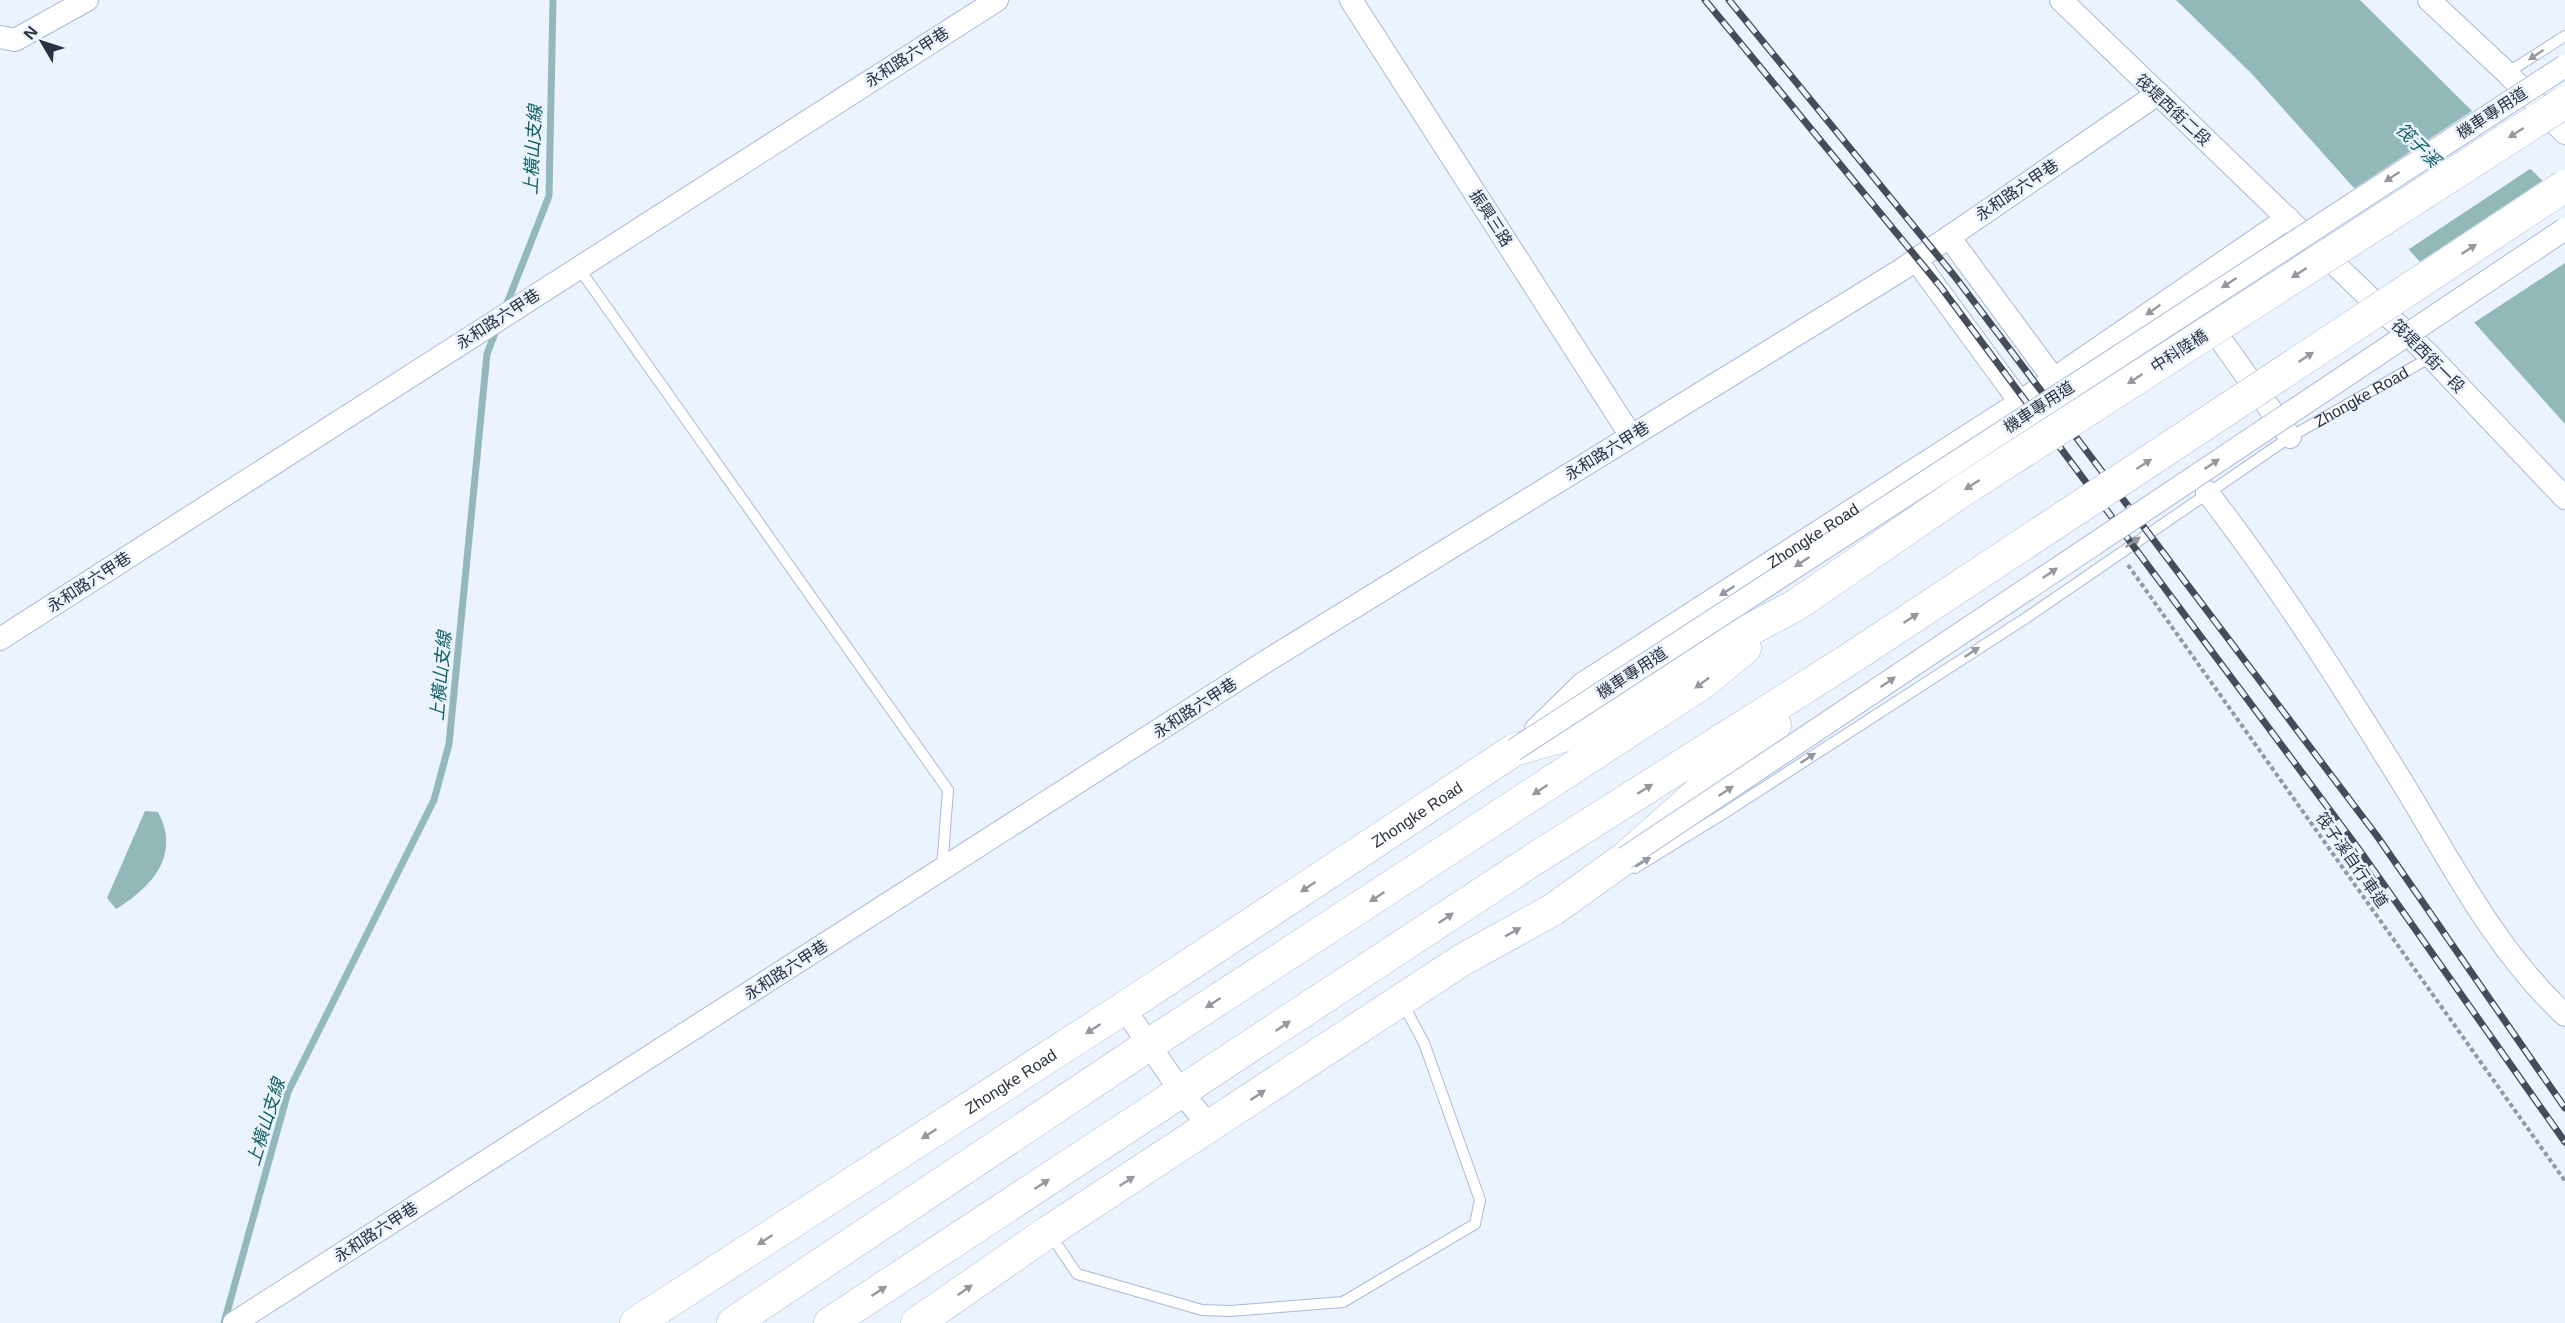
<svg xmlns="http://www.w3.org/2000/svg" width="2565" height="1323" font-family="Helvetica,'Noto Sans TC',sans-serif">
<style>
.water{fill:#92b9b7}
.pier{fill:#ebf3ff}
.lines{fill:none;stroke-linecap:round;stroke-linejoin:round}
.stream{stroke:#92b9b7;stroke-width:7}
.lane-casing{stroke:#a8bad7;stroke-width:12}
.street-casing{stroke:#a8bad7;stroke-width:24}
.secondary-casing{stroke:#a8bad7;stroke-width:33}
.path{stroke:#929aa6;stroke-width:4;stroke-dasharray:4.5 3;stroke-linecap:butt}
.lane{stroke:#fff;stroke-width:10}
.street{stroke:#fff;stroke-width:22}
.secondary{stroke:#fff;stroke-width:32}
.rail-casing{stroke:#464d59;stroke-width:7}
.rail{stroke:#ebf3ff;stroke-width:4.5;stroke-dasharray:14;stroke-linecap:butt}
.street-bridge-casing{stroke:#a8bad7;stroke-width:24;stroke-linecap:butt}
.secondary-bridge-casing{stroke:#a8bad7;stroke-width:33;stroke-linecap:butt}
.street-bridge{stroke:#fff;stroke-width:22}
.secondary-bridge{stroke:#fff;stroke-width:32}
.oneway{fill:#95989e}
.labels{text-anchor:middle;dominant-baseline:central;stroke-width:5;stroke-linejoin:round;paint-order:stroke}
.street-label{font-size:16px;fill:#2b323e;stroke:#ebf3ff}
.water-label{font-size:18px;font-style:italic;fill:#136261;stroke:#ebf3ff}
</style>
<rect width="100%" height="100%" fill="#ebf3ff"/>
<g class="water">
<path d="M 2176,0 L 2360,0 L 2565,203 L 2565,424 L 2252,74 Z"/>
<path d="M 145,811 L 158,812 C 181,855 152,887 116,909 L 107,898 Z"/>
</g>
<g class="pier">
<path d="M 2475,109 L 2533,167 L 2406,251 L 2352,190 Z"/>
<path d="M 2545,179 L 2565,199 L 2565,263 L 2472,324 L 2418,263 Z"/>
</g>
<g class="lines">
<g class="stream">
<path d="M 506,306 L 549,196 L 553,0"/>
<path d="M 224,1323 L 288,1092 L 434,800 L 449,744 L 487,354 L 497,328"/>
</g>
<defs>
<g id="lane">
<path d="M 2507,73 L 2565,36"/>
<path d="M 578,267 L 948,790 L 942,869"/>
<path id="s1" d="M 1635,868 L 1726,812 L 2026,618 L 2290,437 L 2431,357"/>
<path d="M 1050,1234 L 1077,1274 L 1202,1310 L 1230,1311 L 1343,1302 L 1475,1224 L 1480,1200 L 1424,1043 L 1402,1002"/>
</g>
<g id="street">
<path d="M 1351,0 L 1631,436"/>
<path d="M 2061,0 L 2431,357 L 2565,498"/>
<path d="M 2429,0 L 2507,73 L 2565,133"/>
<path d="M 0,37 L 15,40 L 87,0"/>
<path d="M 1949,237 L 2054,379"/>
<path d="M 1916,260 L 2020,402"/>
<path d="M 2206,319 L 2290,437"/>
<path d="M 2207,492 C 2280,586 2344,688 2407,790 C 2454,868 2498,953 2565,1015"/>
<path d="M 0,639 L 997,0"/>
<path id="s2" d="M 1536,729 L 1582,684 L 2020,402 L 2288,218"/>
<path d="M 1124,1008 L 1182,1093 L 1210,1127"/>
<path d="M 234,1323 L 1265,662 L 1901,270 L 2156,95"/>
</g>
<g id="secondary">
<path id="s3" d="M 636,1323 L 1124,1008 L 1514,750 L 1570,734 L 1706,653 L 1796,605"/>
<path d="M 733,1323 L 1150,1044 L 1701,684 L 1745,648"/>
<path d="M 830,1323 L 1528,863 L 1845,662"/>
<path d="M 917,1323 L 1048,1232 L 1462,960 L 1554,909 L 1625,858 L 1775,725"/>
</g>
</defs>
<use href="#lane" class="lane-casing"/>
<use href="#street" class="street-casing"/>
<use href="#secondary" class="secondary-casing"/>
<path class="path" d="M 2128,565 L 2565,1181"/>
<use href="#lane" class="lane"/>
<use href="#street" class="street"/>
<use href="#secondary" class="secondary"/>
<defs>
<g id="rail">
<path d="M 1705,0 L 1940,286 L 2358,848 L 2565,1142"/>
<path d="M 1729,0 L 1956,278 L 2377,836 L 2565,1108"/>
</g>
</defs>
<use href="#rail" class="rail-casing"/>
<use href="#rail" class="rail"/>
<defs>
<g id="street-bridge">
<path d="M 1514,750 L 2565,66"/>
<path d="M 1625,858 L 2565,229"/>
</g>
<g id="secondary-bridge">
<path d="M 1796,605 L 1962,491 L 2565,102"/>
<path d="M 1845,662 L 2565,186"/>
</g>
</defs>
<use href="#street-bridge" class="street-bridge-casing"/>
<use href="#secondary-bridge" class="secondary-bridge-casing"/>
<use href="#street-bridge" class="street-bridge"/>
<use href="#secondary-bridge" class="secondary-bridge"/>
</g>
<defs><path id="oneway-solid" d="M-6-.8H1V-3.2L6.5 0L1 3.2V.8H-6Z" transform="scale(1.5)"/></defs>
<g class="oneway">
<use href="#oneway-solid" transform="translate(2536 55) rotate(147)"/>
<use href="#oneway-solid" transform="translate(2516 133) rotate(147)"/>
<use href="#oneway-solid" transform="translate(2392 177) rotate(147)"/>
<use href="#oneway-solid" transform="translate(2469 249) rotate(-33)"/>
<use href="#oneway-solid" transform="translate(2299 273) rotate(147)"/>
<use href="#oneway-solid" transform="translate(2229 283) rotate(147)"/>
<use href="#oneway-solid" transform="translate(2153 310) rotate(145)"/>
<use href="#oneway-solid" transform="translate(2306 357) rotate(-33)"/>
<use href="#oneway-solid" transform="translate(2135 379) rotate(147)"/>
<use href="#oneway-solid" transform="translate(2144 464) rotate(-33)"/>
<use href="#oneway-solid" transform="translate(2212 464) rotate(-34)"/>
<use href="#oneway-solid" transform="translate(1972 485) rotate(147)"/>
<use href="#oneway-solid" transform="translate(2133 542) rotate(-34)"/>
<use href="#oneway-solid" transform="translate(1802 562) rotate(147)"/>
<use href="#oneway-solid" transform="translate(2050 573) rotate(-34)"/>
<use href="#oneway-solid" transform="translate(1727 591) rotate(147)"/>
<use href="#oneway-solid" transform="translate(1911 618) rotate(-33)"/>
<use href="#oneway-solid" transform="translate(1972 652) rotate(-33)"/>
<use href="#oneway-solid" transform="translate(1888 682) rotate(-34)"/>
<use href="#oneway-solid" transform="translate(1702 683) rotate(143)"/>
<use href="#oneway-solid" transform="translate(1808 758) rotate(-33)"/>
<use href="#oneway-solid" transform="translate(1645 789) rotate(-32)"/>
<use href="#oneway-solid" transform="translate(1540 790) rotate(147)"/>
<use href="#oneway-solid" transform="translate(1726 791) rotate(-34)"/>
<use href="#oneway-solid" transform="translate(1643 862) rotate(-31)"/>
<use href="#oneway-solid" transform="translate(1308 887) rotate(146)"/>
<use href="#oneway-solid" transform="translate(1377 897) rotate(147)"/>
<use href="#oneway-solid" transform="translate(1446 918) rotate(-34)"/>
<use href="#oneway-solid" transform="translate(1513 932) rotate(-29)"/>
<use href="#oneway-solid" transform="translate(1213 1003) rotate(147)"/>
<use href="#oneway-solid" transform="translate(1283 1026) rotate(-34)"/>
<use href="#oneway-solid" transform="translate(1093 1029) rotate(147)"/>
<use href="#oneway-solid" transform="translate(1258 1095) rotate(-34)"/>
<use href="#oneway-solid" transform="translate(929 1134) rotate(147)"/>
<use href="#oneway-solid" transform="translate(1127 1181) rotate(-33)"/>
<use href="#oneway-solid" transform="translate(1042 1184) rotate(-33)"/>
<use href="#oneway-solid" transform="translate(765 1240) rotate(147)"/>
<use href="#oneway-solid" transform="translate(965 1290) rotate(-35)"/>
<use href="#oneway-solid" transform="translate(879 1291) rotate(-33)"/>
</g>
<g class="labels">
<g class="street-label">
<text transform="translate(907 57) rotate(-33)">永和路六甲巷</text>
<text transform="translate(2173 110) rotate(43)">筏堤西街二段</text>
<text transform="translate(2492 113) rotate(-33)">機車專用道</text>
<text transform="translate(2017 190) rotate(-34)">永和路六甲巷</text>
<text transform="translate(1491 218) rotate(57)">振興三路</text>
<text transform="translate(498 319) rotate(-33)">永和路六甲巷</text>
<text transform="translate(2179 351) rotate(-33)">中科陸橋</text>
<text transform="translate(2428 356) rotate(45)">筏堤西街一段</text>
<text stroke="none"><textPath href="#s1" startOffset="866">Zhongke Road</textPath></text>
<text transform="translate(2039 407) rotate(-33)">機車專用道</text>
<text transform="translate(1607 451) rotate(-32)">永和路六甲巷</text>
<text stroke="none"><textPath href="#s2" startOffset="339">Zhongke Road</textPath></text>
<text transform="translate(89 582) rotate(-33)">永和路六甲巷</text>
<text transform="translate(1632 673) rotate(-33)">機車專用道</text>
<text transform="translate(1195 708) rotate(-33)">永和路六甲巷</text>
<text stroke="none"><textPath href="#s3" startOffset="932">Zhongke Road</textPath></text>
<text transform="translate(2352 860) rotate(55)">筏子溪自行車道</text>
<text transform="translate(786 970) rotate(-33)">永和路六甲巷</text>
<text stroke="none"><textPath href="#s3" startOffset="446">Zhongke Road</textPath></text>
<text transform="translate(376 1232) rotate(-33)">永和路六甲巷</text>
</g>
<g class="water-label">
<text transform="translate(2418 145) rotate(45)">筏子溪</text>
<text transform="translate(533 150) rotate(-87)">上橫山支線</text>
<text transform="translate(441 676) rotate(-85)">上橫山支線</text>
<text transform="translate(266 1122) rotate(-73)">上橫山支線</text>
</g>
</g>
<g transform="translate(42 42) rotate(309)" stroke="#ebf3ff" stroke-width="4.5" paint-order="stroke">
<path d="M0-4.5L10 22L0 15L-10 22Z" fill="#2b323e"/>
<text y="-9" font-size="16" font-weight="bold" text-anchor="middle" fill="#2b323e">N</text>
</g>
</svg>
